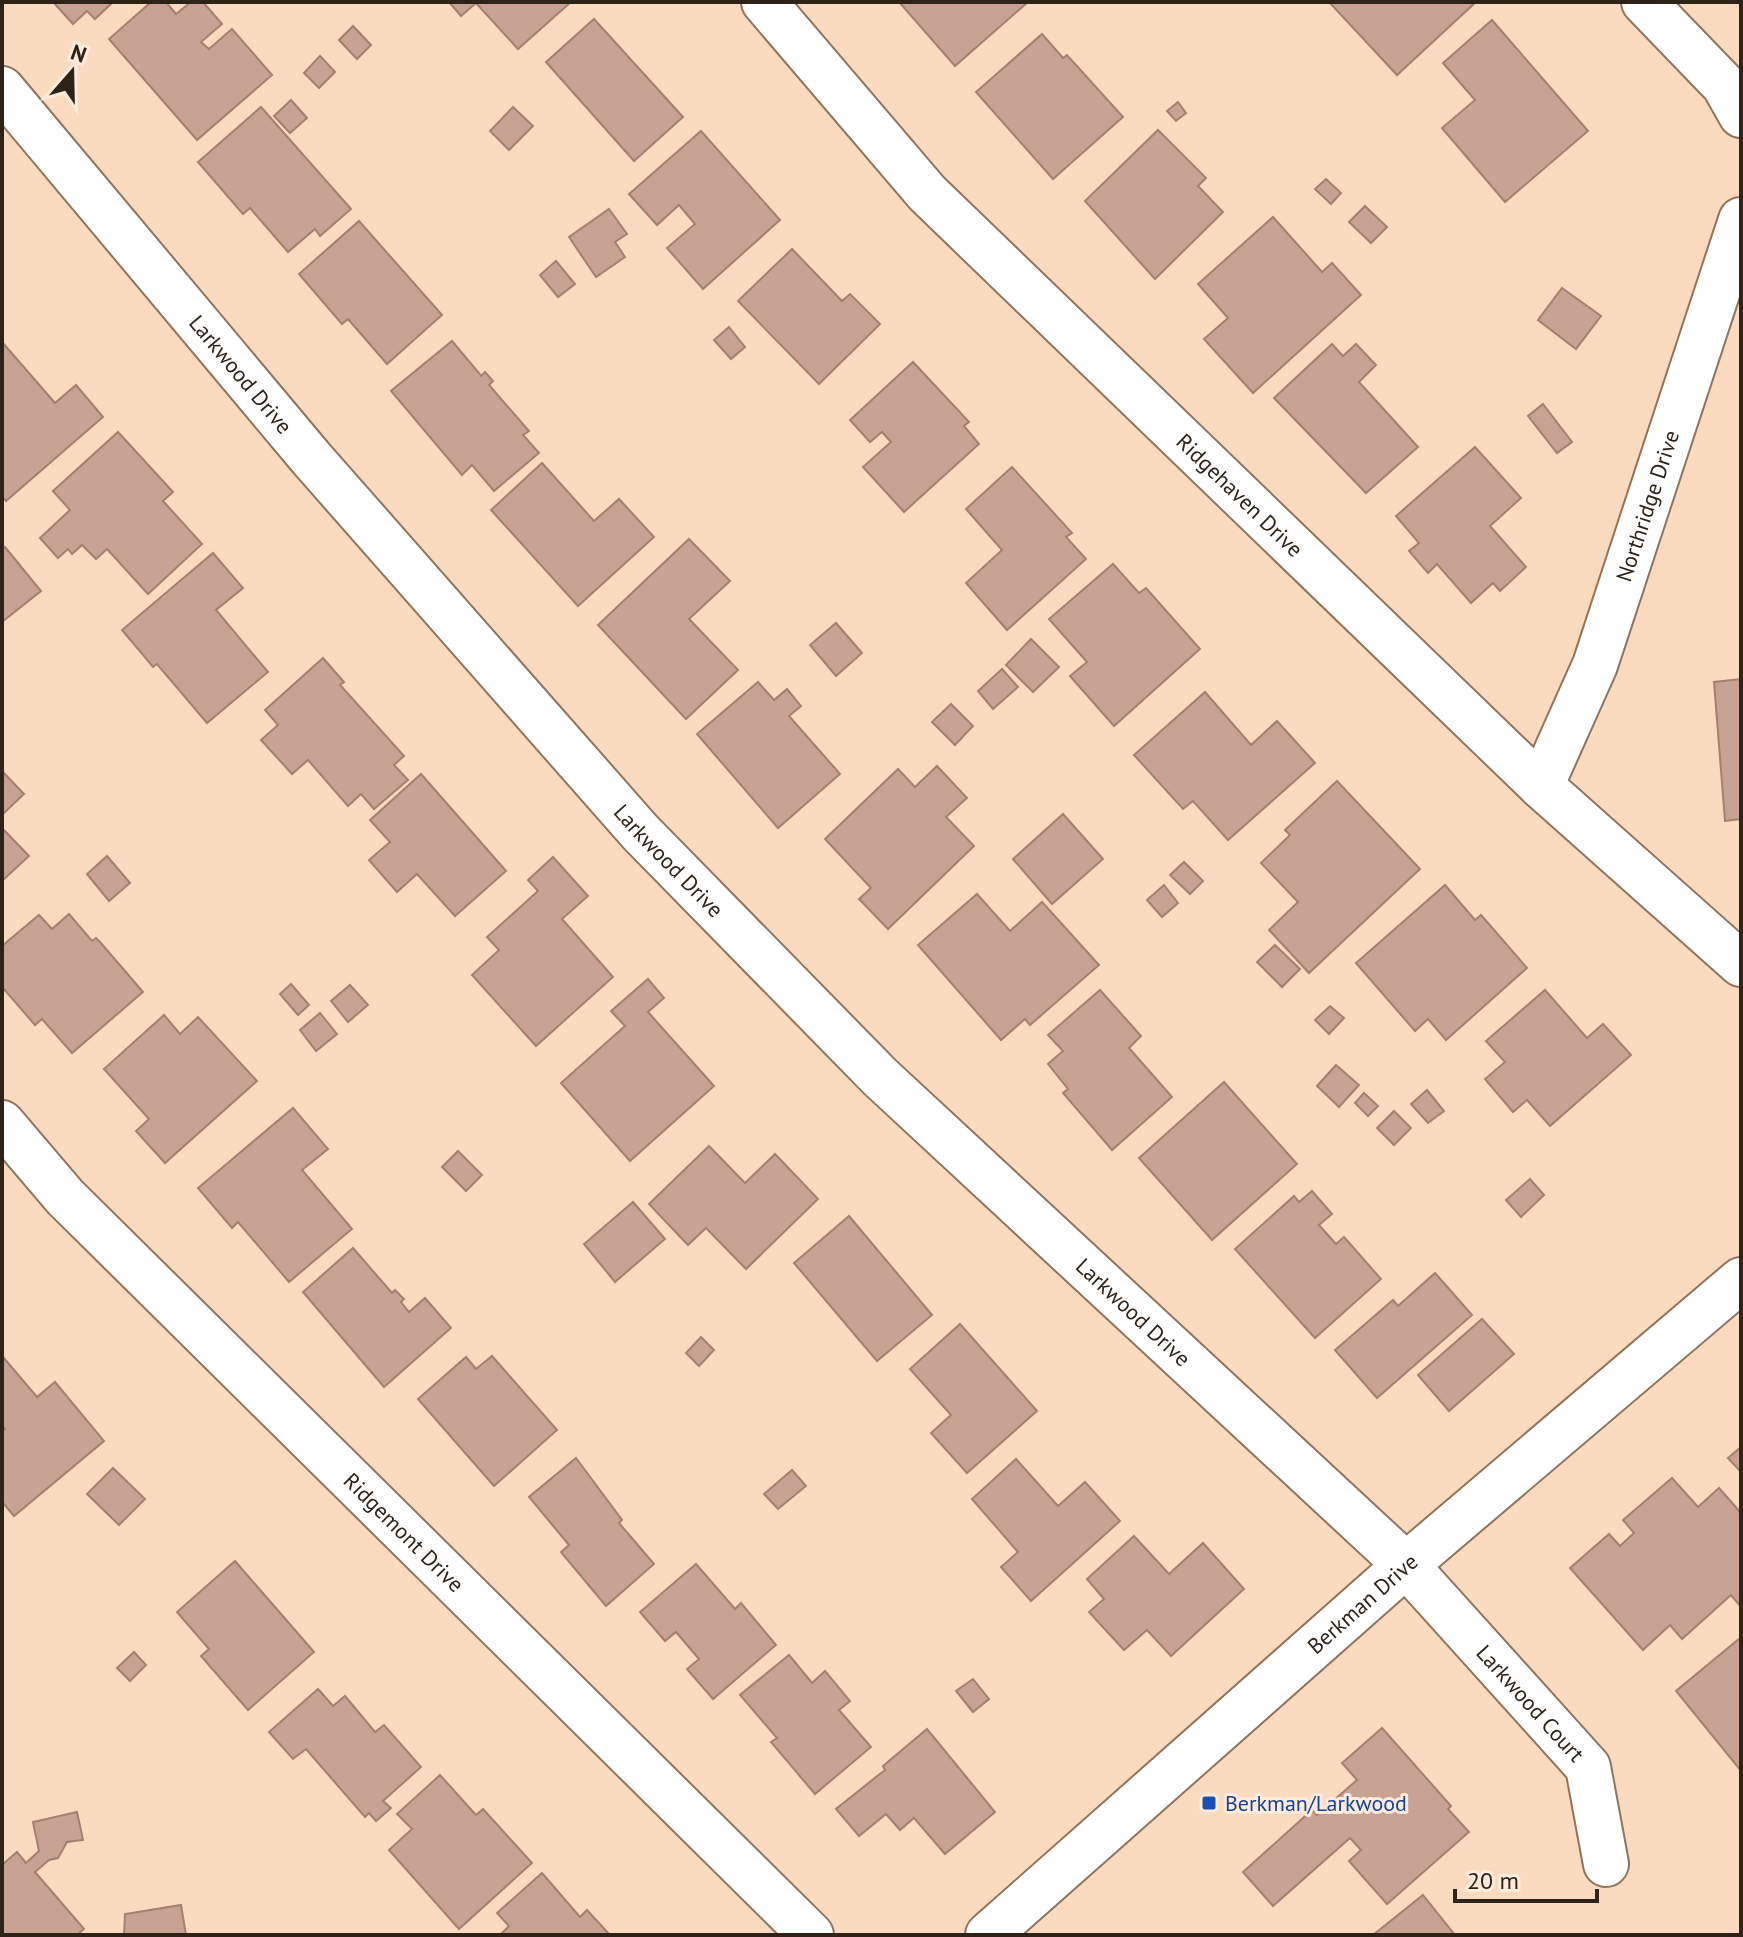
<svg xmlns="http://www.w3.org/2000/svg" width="1743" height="1937" font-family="'PT Sans',sans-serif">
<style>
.building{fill:#c8a293;stroke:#a48071;stroke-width:2}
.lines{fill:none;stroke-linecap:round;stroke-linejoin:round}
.minor-casing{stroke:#90745c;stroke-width:48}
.minor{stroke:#fff;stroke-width:44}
.transit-dot{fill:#1a4fb4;stroke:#feebdb;stroke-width:3}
.labels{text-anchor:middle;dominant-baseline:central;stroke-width:6;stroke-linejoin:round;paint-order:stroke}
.street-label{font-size:22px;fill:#2e2319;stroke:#feebdb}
.transit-label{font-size:22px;fill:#164399;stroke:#feebdb;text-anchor:start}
</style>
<rect width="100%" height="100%" fill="#fadbc0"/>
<g class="building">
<path d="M 53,2 L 113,2 L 95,19 L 87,11 L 73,24 Z"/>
<path d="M 151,2 L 166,2 L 176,14 L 191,2 L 203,2 L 222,24 L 201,42 L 209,49 L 232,29 L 272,75 L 197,140 L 109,39 Z"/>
<path d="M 449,2 L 571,2 L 518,49 L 476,3 L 461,16 Z"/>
<path d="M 899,2 L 1028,2 L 955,66 Z"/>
<path d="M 1329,2 L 1476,2 L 1397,75 Z"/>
<path d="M 594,19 L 683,117 L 634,161 L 546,62 Z"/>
<path d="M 1492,20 L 1588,131 L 1505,202 L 1442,128 L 1475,100 L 1443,63 Z"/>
<path d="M 353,26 L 371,45 L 357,59 L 339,40 Z"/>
<path d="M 1042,34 L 1063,58 L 1067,55 L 1123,117 L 1053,179 L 976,92 Z"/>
<path d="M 320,56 L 335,72 L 319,88 L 304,73 Z"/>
<path d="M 291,100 L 307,118 L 290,133 L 274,116 Z"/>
<path d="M 1178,102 L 1186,113 L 1176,121 L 1167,111 Z"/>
<path d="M 261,107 L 351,209 L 320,236 L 315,229 L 288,252 L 250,208 L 243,214 L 198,162 Z"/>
<path d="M 513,107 L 533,126 L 509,150 L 490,131 Z"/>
<path d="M 1158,130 L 1206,178 L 1198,186 L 1223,212 L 1155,279 L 1085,201 Z"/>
<path d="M 701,131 L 780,220 L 703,289 L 667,248 L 695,224 L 679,205 L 657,225 L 629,194 Z"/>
<path d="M 1326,179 L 1341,193 L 1331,204 L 1315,189 Z"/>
<path d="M 1365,206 L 1387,227 L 1371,243 L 1349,222 Z"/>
<path d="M 609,209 L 627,234 L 615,242 L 625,257 L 596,277 L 569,237 Z"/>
<path d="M 1273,217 L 1322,272 L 1332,263 L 1361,295 L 1253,393 L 1204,339 L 1228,318 L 1198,284 Z"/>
<path d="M 359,221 L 442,315 L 387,364 L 348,319 L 342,324 L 299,274 Z"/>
<path d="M 792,249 L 842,301 L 850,294 L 880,324 L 819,384 L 738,301 Z"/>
<path d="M 556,261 L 575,284 L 558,297 L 540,275 Z"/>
<path d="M 1562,288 L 1601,316 L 1576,349 L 1538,320 Z"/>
<path d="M 729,327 L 745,347 L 731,359 L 714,340 Z"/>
<path d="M 452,341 L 479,373 L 481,376 L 485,372 L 493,381 L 489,385 L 529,431 L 523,435 L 539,453 L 494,491 L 472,465 L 462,475 L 391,391 Z"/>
<path d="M 2,342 L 55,403 L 76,385 L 103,417 L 6,501 L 2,496 Z"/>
<path d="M 1332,344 L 1343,356 L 1356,344 L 1376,365 L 1359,382 L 1418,447 L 1366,493 L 1274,398 Z"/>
<path d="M 913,362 L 969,422 L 964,426 L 979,444 L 904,512 L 863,467 L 891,442 L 882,432 L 870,442 L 850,420 Z"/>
<path d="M 1543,404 L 1572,442 L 1557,453 L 1528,416 Z"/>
<path d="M 118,432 L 173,492 L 163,501 L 202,544 L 148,594 L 107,549 L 96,559 L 82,545 L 72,554 L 68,549 L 58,558 L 40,538 L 70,510 L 53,491 Z"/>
<path d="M 1475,447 L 1521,498 L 1490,526 L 1526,567 L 1500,591 L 1493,583 L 1471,603 L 1437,564 L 1428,573 L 1409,551 L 1419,543 L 1396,516 Z"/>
<path d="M 542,463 L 594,521 L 619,499 L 654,537 L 578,606 L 491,510 Z"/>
<path d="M 1012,467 L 1072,533 L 1066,537 L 1086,559 L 1007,630 L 966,583 L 1002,550 L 966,509 Z"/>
<path d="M 689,539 L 730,581 L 689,619 L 738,670 L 686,719 L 598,625 Z"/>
<path d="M 5,547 L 41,591 L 2,622 L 2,549 Z"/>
<path d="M 213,553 L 243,588 L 216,610 L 268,672 L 207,723 L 157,664 L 153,667 L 122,630 Z"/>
<path d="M 1113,564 L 1139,593 L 1146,588 L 1200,649 L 1114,726 L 1070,676 L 1087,662 L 1049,619 Z"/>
<path d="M 836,623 L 862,653 L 836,676 L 810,645 Z"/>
<path d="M 1031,639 L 1059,667 L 1033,692 L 1006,665 Z"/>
<path d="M 323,658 L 344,682 L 340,685 L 404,756 L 394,765 L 408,780 L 374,809 L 361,794 L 348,806 L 308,760 L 292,774 L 261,740 L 278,725 L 265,710 Z"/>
<path d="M 1002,669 L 1018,687 L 993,709 L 978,691 Z"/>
<path d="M 1741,679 L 1741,819 L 1725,821 L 1714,682 Z"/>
<path d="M 758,682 L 774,700 L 787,689 L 801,706 L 789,716 L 840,774 L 778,828 L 697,734 Z"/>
<path d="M 1205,692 L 1251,745 L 1277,721 L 1315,763 L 1228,840 L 1193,801 L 1183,809 L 1134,755 Z"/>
<path d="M 951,704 L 973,726 L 955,745 L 932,722 Z"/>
<path d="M 937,766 L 967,798 L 946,817 L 974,846 L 888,929 L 859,899 L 871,888 L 825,839 L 898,769 L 915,787 Z"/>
<path d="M 2,771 L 24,794 L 2,815 Z"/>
<path d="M 421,774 L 506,871 L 455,916 L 417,874 L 397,892 L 369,860 L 390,842 L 370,820 Z"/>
<path d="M 1337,781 L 1420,869 L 1309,973 L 1269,930 L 1298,902 L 1261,863 L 1290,835 L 1285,830 Z"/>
<path d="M 1063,814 L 1103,859 L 1052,904 L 1013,859 Z"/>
<path d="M 2,828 L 29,856 L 2,881 Z"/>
<path d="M 107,856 L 130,883 L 109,901 L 87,874 Z"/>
<path d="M 553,857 L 588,896 L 562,919 L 613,977 L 536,1046 L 472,975 L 499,950 L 487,937 L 538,891 L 528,880 Z"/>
<path d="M 1184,862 L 1203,881 L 1190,894 L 1170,875 Z"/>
<path d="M 1164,885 L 1178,903 L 1162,917 L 1147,900 Z"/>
<path d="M 1445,885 L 1475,920 L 1481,915 L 1527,968 L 1446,1040 L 1428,1019 L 1415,1031 L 1356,963 Z"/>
<path d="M 977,894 L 1010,931 L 1042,902 L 1099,965 L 1030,1025 L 1025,1019 L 1001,1040 L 918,945 Z"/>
<path d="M 69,914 L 92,941 L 96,938 L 100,942 L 143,992 L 72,1053 L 42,1019 L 35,1025 L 2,987 L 2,946 L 39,915 L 52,929 Z"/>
<path d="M 1275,945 L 1300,969 L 1282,987 L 1257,962 Z"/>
<path d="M 648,979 L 664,998 L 648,1012 L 714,1086 L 630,1161 L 561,1083 L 625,1026 L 611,1011 Z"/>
<path d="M 291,984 L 309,1005 L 298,1015 L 280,994 Z"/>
<path d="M 350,985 L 368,1005 L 348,1022 L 331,1001 Z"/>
<path d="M 1100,990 L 1141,1036 L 1129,1048 L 1172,1097 L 1112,1150 L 1063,1093 L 1068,1089 L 1048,1064 L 1063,1051 L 1048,1035 Z"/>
<path d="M 1545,990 L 1587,1038 L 1603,1024 L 1631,1055 L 1550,1126 L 1527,1100 L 1513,1112 L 1485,1079 L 1505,1062 L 1486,1041 Z"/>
<path d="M 1330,1006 L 1344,1018 L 1329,1034 L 1315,1020 Z"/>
<path d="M 320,1013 L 337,1034 L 316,1051 L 300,1030 Z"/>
<path d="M 164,1015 L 180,1034 L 198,1017 L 257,1081 L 165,1163 L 136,1131 L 149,1119 L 104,1069 Z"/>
<path d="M 1336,1065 L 1359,1085 L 1339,1107 L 1317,1086 Z"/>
<path d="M 1224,1082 L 1297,1164 L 1212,1240 L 1139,1158 Z"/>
<path d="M 1427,1090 L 1444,1111 L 1428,1123 L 1411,1104 Z"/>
<path d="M 1364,1093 L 1378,1106 L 1368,1116 L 1355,1103 Z"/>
<path d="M 293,1108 L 328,1149 L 302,1170 L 352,1229 L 289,1282 L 238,1222 L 232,1228 L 198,1188 Z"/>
<path d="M 1394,1111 L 1411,1128 L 1394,1145 L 1377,1128 Z"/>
<path d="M 709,1146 L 745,1183 L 775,1154 L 818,1199 L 746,1269 L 706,1228 L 688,1245 L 649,1204 Z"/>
<path d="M 458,1151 L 482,1175 L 466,1191 L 442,1167 Z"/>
<path d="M 1530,1179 L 1544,1195 L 1521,1217 L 1506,1200 Z"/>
<path d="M 1312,1191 L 1332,1214 L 1319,1225 L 1336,1244 L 1344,1237 L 1381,1279 L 1315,1338 L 1235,1249 L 1294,1196 L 1299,1202 Z"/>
<path d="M 633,1202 L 665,1239 L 615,1282 L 584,1244 Z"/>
<path d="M 849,1216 L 932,1315 L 877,1361 L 794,1263 Z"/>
<path d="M 353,1248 L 392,1293 L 395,1290 L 404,1299 L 401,1302 L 409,1312 L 425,1298 L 451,1328 L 384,1387 L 303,1292 Z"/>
<path d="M 1435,1273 L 1472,1315 L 1377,1398 L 1335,1350 L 1393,1300 L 1398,1306 Z"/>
<path d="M 1482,1319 L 1514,1354 L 1449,1411 L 1418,1375 Z"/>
<path d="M 960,1324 L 1037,1411 L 967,1473 L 931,1433 L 951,1415 L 910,1369 Z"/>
<path d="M 701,1337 L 714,1350 L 699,1366 L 686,1353 Z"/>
<path d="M 492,1356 L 557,1430 L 494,1486 L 418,1399 L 466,1357 L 476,1369 Z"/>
<path d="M 3,1357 L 37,1397 L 55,1382 L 104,1441 L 14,1516 L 2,1502 L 2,1432 L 5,1429 L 2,1425 Z"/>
<path d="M 1741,1447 L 1741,1472 L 1728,1458 Z"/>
<path d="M 576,1458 L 622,1520 L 619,1523 L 654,1564 L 606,1606 L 561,1552 L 569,1545 L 529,1497 Z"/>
<path d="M 1016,1459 L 1058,1506 L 1085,1482 L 1120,1521 L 1031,1601 L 1001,1567 L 1018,1552 L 972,1499 Z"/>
<path d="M 113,1468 L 145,1499 L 119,1525 L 87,1494 Z"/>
<path d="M 792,1470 L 806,1486 L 778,1509 L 764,1494 Z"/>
<path d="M 1672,1478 L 1698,1507 L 1719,1488 L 1741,1513 L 1741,1607 L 1731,1595 L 1682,1639 L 1670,1625 L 1643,1650 L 1570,1568 L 1609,1534 L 1620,1546 L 1634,1533 L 1623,1520 Z"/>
<path d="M 1134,1536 L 1169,1574 L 1203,1543 L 1244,1589 L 1171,1656 L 1147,1630 L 1124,1650 L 1089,1612 L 1104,1599 L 1087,1579 Z"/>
<path d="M 235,1561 L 314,1652 L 248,1710 L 201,1656 L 209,1649 L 177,1612 Z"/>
<path d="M 696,1564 L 735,1609 L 741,1603 L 776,1645 L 713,1699 L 687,1669 L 699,1659 L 676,1632 L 665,1641 L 640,1612 Z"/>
<path d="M 1740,1638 L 1741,1640 L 1741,1771 L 1676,1691 Z"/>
<path d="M 134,1652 L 146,1665 L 130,1681 L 117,1668 Z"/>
<path d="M 789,1655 L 812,1683 L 825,1671 L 850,1701 L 839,1710 L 871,1747 L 815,1794 L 771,1742 L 777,1738 L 740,1695 Z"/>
<path d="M 973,1679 L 989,1699 L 973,1712 L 956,1691 Z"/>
<path d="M 318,1689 L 333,1706 L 345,1696 L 375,1732 L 384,1725 L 421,1767 L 383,1801 L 391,1808 L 376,1821 L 369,1813 L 365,1817 L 306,1749 L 293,1759 L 269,1732 Z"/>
<path d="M 1382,1728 L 1451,1806 L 1448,1809 L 1469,1832 L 1387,1904 L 1349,1861 L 1361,1850 L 1350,1838 L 1273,1906 L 1243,1872 L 1312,1810 L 1317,1815 L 1357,1780 L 1342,1763 Z"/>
<path d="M 927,1729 L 995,1812 L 945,1854 L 914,1818 L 900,1830 L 886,1814 L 859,1836 L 836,1809 L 876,1777 L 885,1770 L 883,1766 Z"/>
<path d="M 440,1775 L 476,1815 L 483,1809 L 532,1863 L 459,1929 L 389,1850 L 412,1829 L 397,1814 Z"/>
<path d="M 77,1812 L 83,1840 L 67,1842 L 58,1858 L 49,1860 L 35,1872 L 84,1929 L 77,1935 L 2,1935 L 2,1865 L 17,1852 L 26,1863 L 39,1851 L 33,1822 Z"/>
<path d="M 542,1873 L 580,1917 L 587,1910 L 610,1935 L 500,1935 L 509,1926 L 497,1913 Z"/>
<path d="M 1423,1895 L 1455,1935 L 1373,1935 Z"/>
<path d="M 181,1905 L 186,1935 L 124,1935 L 125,1914 Z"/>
</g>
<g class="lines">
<defs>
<g id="minor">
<path id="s1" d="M 764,2 L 927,193 L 1541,786 L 1741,964"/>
<path d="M 1644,2 L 1724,85 L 1741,115"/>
<path id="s2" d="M 2,89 L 311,458 L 640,832 L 880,1077 L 1406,1565 L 1588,1767 L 1606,1864"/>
<path id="s3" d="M 1541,786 L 1595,665 L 1741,220"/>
<path id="s4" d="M 2,1123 L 65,1197 L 811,1935"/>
<path id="s5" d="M 988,1935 L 1406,1565 L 1741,1280"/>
</g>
</defs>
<use href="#minor" class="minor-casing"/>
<use href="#minor" class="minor"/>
</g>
<rect class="transit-dot" x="1201" y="1795" width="16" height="16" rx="4"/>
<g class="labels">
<g class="street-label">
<text stroke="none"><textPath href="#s2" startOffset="372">Larkwood Drive</textPath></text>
<text stroke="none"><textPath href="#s1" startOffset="686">Ridgehaven Drive</textPath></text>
<text stroke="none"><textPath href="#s3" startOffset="300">Northridge Drive</textPath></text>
<text stroke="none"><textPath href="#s2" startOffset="1020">Larkwood Drive</textPath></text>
<text stroke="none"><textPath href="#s2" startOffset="1668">Larkwood Drive</textPath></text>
<text stroke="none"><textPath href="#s4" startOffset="574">Ridgemont Drive</textPath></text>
<text stroke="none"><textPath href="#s5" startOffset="500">Berkman Drive</textPath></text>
<text stroke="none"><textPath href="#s2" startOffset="2226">Larkwood Court</textPath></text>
</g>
<g class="transit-label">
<text x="1225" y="1803">Berkman/Larkwood</text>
</g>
</g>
<rect width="1743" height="1937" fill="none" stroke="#2e2319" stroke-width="8"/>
<g transform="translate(72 72) rotate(20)" stroke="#feebdb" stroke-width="6" paint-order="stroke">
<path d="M0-6L14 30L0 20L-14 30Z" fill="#2e2319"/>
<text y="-12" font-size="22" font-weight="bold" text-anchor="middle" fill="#2e2319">N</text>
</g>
<path d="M1455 1889v12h142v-12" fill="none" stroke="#2e2319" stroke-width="4"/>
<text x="1467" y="1889" font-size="24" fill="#2e2319" stroke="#feebdb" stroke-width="6" paint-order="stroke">20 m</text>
</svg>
